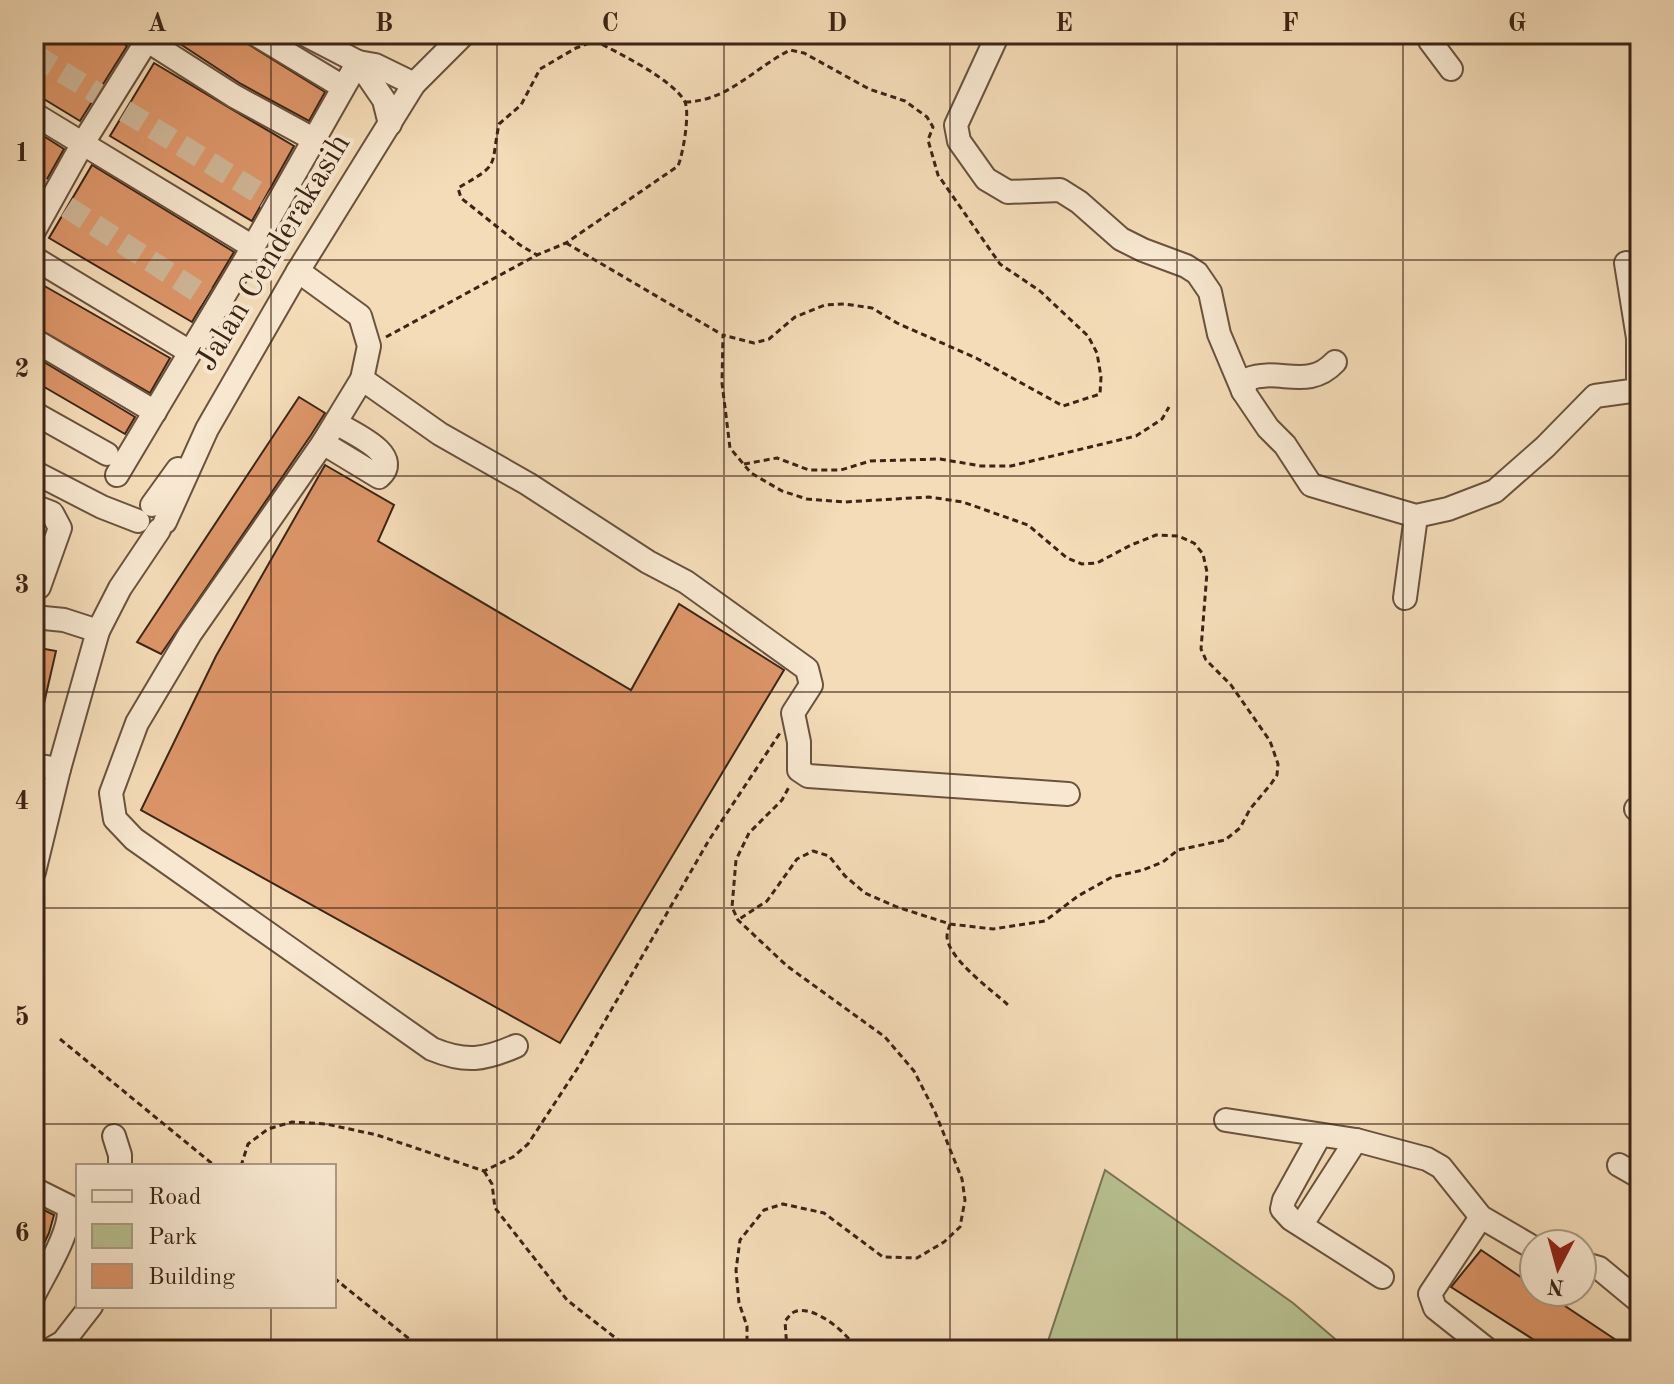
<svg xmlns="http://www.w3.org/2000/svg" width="1674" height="1384" font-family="'Old Standard TT',serif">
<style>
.green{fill:#b8c191;stroke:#7a7254;stroke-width:2}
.building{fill:#dd9669;stroke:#3c2416;stroke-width:2}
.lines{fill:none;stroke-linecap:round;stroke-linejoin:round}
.minor-tunnel{stroke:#cfb798;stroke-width:22;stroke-dasharray:22 11;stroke-linecap:butt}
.minor-casing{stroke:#6a523e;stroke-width:26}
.path{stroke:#3c2416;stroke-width:3;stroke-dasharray:6 4;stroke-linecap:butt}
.minor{stroke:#f8e8d1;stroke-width:22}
.grid{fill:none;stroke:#3c2416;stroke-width:2;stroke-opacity:0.55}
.labels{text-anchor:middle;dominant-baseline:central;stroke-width:8;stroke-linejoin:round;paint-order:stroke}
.street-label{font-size:32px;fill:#3c2416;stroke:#f8e8d1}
.neatline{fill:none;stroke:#3c2416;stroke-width:3}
.grid-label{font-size:26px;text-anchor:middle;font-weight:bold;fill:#3c2416}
</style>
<rect width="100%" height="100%" fill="#f4dcb8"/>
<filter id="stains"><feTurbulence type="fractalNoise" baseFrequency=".0025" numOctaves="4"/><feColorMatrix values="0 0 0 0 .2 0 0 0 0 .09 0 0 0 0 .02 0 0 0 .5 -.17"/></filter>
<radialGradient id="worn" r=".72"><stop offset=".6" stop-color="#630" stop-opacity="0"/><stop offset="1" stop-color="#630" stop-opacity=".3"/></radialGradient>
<path class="green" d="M 1105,1170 L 1293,1303 L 1348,1350 L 1045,1350 Z"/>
<g class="building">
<path d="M 34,34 L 108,34 L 127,46 L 80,121 L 34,93 Z"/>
<path d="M 165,34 L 232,34 L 325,92 L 309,121 L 241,84 Z"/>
<path d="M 154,63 L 294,146 L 252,221 L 110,136 Z"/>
<path d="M 34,130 L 64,149 L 34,202 Z"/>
<path d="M 92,165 L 234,252 L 192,322 L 49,238 Z"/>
<path d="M 34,280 L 170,358 L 150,393 L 34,326 Z"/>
<path d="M 34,356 L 135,417 L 125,434 L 34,381 Z"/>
<path d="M 299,397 L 325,413 L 311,435 L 161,654 L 137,642 Z"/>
<path d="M 325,465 L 394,505 L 378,541 L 631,690 L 679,604 L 784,670 L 560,1043 L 141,810 L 216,656 Z"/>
<path d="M 34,647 L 56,651 L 39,725 L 34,724 Z"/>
<path d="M 34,1205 L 54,1215 L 49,1233 L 34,1265 Z"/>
<path d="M 1481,1250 L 1534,1286 L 1534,1292 L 1544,1292 L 1631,1350 L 1550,1350 L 1451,1287 Z"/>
</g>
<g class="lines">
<g class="minor-tunnel">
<path d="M 34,55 L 98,94"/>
<path d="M 125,111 L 267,198"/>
<path d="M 34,184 L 42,189"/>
<path d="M 67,207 L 206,297"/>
</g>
<defs>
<g id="minor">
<path d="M 137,34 L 234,96 L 313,139"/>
<path d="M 255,34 L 343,87"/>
<path d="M 304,34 L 358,62 L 375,65 L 414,84"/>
<path d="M 998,34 L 956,125 L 959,141 L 986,179 L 1008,192 L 1060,190 L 1079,202 L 1121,239 L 1143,250 L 1186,266 L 1197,273 L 1210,292 L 1219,334 L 1243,391 L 1268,428 L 1285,445 L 1311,485 L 1416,516 L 1448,509 L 1495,491 L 1545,447 L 1595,396 L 1638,390 L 1638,338 L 1626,263"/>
<path d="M 1429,34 L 1430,41 L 1451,69"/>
<path d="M 358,62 L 384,100 L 390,124"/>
<path d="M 34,114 L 253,247"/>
<path d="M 34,231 L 83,143 L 151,34"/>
<path d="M 34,258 L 190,352"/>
<path d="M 298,271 L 360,316 L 369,346 L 362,379 L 323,443 L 190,634 L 137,723 L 111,793 L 115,819 L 134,839 L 432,1049 C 466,1063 484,1060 516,1046"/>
<path d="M 34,340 L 155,412"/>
<path d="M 362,379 L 440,434 L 528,484 L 648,562 L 686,582 L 807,669 L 811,685 L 793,713 L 799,742 L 799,770 L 808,776 L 1068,794"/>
<path d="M 1243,391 L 1248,379 C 1279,367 1308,391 1335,362"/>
<path d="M 34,413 L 107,454"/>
<path d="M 323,443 L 379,477 C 405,455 352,433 336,423"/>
<path d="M 34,472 L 102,507 L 138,521"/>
<path d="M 117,475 L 253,247 L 358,62"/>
<path d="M 152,505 L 178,469"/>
<path d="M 34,506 L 52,513 L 60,528 L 39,587 L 34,588"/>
<path d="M 165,522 L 207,429 L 298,271 L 414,84 L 464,34"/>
<path d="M 1405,598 L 1416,516"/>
<path d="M 34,617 L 64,620 L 98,631"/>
<path d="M 34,765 L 59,769"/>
<path d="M 1636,809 L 1640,811"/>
<path d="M 34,872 L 59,769 L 98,631 L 120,588 L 159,530"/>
<path d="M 1226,1120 L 1356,1140 L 1427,1159 L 1441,1167 L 1481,1217 L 1534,1248"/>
<path d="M 1320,1135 L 1284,1200 L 1282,1209 L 1291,1219 L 1382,1277"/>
<path d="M 114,1136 L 120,1155 L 120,1166"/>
<path d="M 1619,1165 L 1640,1177"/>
<path d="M 34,1189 L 68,1206 C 74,1228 44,1274 34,1295"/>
<path d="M 1481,1217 L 1430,1294 L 1435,1308 L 1488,1350"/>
<path d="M 1302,1224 L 1356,1140"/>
<path d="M 1582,1263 L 1599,1268 L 1640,1302"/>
<path d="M 49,1350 L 63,1342 L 91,1306"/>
</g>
</defs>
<use href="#minor" class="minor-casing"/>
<g class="path">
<path d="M 685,102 C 728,101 753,69 790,50 L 804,53 L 869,89 L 905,101 L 927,117 L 933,127 L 928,140 L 938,175 L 1000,264 L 1040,291 L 1088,336 L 1097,353 L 1101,377 L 1100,394 L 1063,406 L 976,358 L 897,323 L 872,308 L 845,304 L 825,305 L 795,317 L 769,339 L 754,343 L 723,335 L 722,383 L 730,448 L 751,473 L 782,491 L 807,499 L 844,502 L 929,497 L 963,502 L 1028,525 L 1067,558 L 1082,564 L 1097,563 L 1131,545 L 1156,535 L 1178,536 L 1194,543 L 1203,554 L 1207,572 L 1201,649 L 1206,660 L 1231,685 L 1270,741 L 1278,764 L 1277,775 L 1271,784 L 1250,809 L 1240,828 L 1225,840 L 1178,850 L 1163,862 L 1143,870 L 1112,877 L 1078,896 L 1045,921 L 993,929 L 950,924 L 897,907 L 865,893 L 845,876 L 829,856 L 813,851 L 797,859 L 767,901 L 738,920"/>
<path d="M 566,243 L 721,334"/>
<path d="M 386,337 L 537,255 L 566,243 L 678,166 C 683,154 690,114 685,102 C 674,80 617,52 595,41 L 576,48 L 540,69 L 521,105 L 499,124 C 490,169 501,163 458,188 L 461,198 L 520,245 L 537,255"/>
<path d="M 744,464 L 777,458 L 809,470 L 841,470 L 870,461 L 940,459 L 981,466 L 1011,466 L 1136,436 L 1162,419 L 1169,407"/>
<path d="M 950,924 C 949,928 947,932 947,937 C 949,960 992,990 1008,1005"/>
<path d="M 60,1039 L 215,1166"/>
<path d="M 241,1166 L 248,1144 L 268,1129 L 292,1122 L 326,1124 L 377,1135 L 484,1171 L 513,1157 L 528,1144 L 579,1066 L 709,840 L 780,733"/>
<path d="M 484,1171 L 492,1184 L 495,1208 L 567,1300 L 631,1350"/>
<path d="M 334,1278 L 423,1350"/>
<path d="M 743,1350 L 747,1346 L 747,1326 L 739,1303 L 736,1270 L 740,1240 L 764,1210 L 783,1204 L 824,1213 L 883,1257 L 917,1258 L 944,1242 L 960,1227 L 965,1200 L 962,1179 L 935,1112 L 914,1071 L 885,1037 L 787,966 L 738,920 L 732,907 L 736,860 L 749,833 L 782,800 L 789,787"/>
<path d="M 787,1350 L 785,1321 C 788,1318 790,1314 794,1312 C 812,1303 850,1334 856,1350"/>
</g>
<use href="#minor" class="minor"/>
</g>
<path class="grid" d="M 271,34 L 271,1166M 497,34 L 497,1350M 724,34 L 724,1350M 950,34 L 950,1350M 1177,34 L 1177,1350M 1403,34 L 1403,1350M 34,260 L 1640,260M 34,476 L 1640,476M 34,692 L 1640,692M 34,908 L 1640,908M 34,1124 L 1640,1124M 271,1306 L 271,1350"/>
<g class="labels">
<g class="street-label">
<text transform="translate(274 253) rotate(-59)">Jalan Cenderakasih</text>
</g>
</g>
<rect width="1674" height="1384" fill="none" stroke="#f4dcb8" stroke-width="88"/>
<rect x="76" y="1164" width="260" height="144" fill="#f8e8d1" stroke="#ad9a86" stroke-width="2"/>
<rect x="92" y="1190" width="40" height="12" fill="#f8e8d1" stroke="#ad9a86" stroke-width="2"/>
<text x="148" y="1204" font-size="24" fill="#3c2416">Road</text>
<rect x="92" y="1224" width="40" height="24" fill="#b8c191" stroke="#ad9a86" stroke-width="2"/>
<text x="148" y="1244" font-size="24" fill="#3c2416">Park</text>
<rect x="92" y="1264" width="40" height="24" fill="#dd9669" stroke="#ad9a86" stroke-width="2"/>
<text x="148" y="1284" font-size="24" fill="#3c2416">Building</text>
<g transform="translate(1558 1268) rotate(186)"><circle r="38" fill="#f8e8d1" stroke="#ad9a86" stroke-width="2"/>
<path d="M0-6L14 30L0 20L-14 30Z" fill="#8f2418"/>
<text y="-12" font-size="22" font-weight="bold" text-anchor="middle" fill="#3c2416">N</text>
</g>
<rect x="44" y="44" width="1586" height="1296" class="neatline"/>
<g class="grid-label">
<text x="157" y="31">A</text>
<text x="384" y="31">B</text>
<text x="610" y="31">C</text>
<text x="837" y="31">D</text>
<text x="1064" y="31">E</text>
<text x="1290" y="31">F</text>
<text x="1517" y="31">G</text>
<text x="22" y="161">1</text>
<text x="22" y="377">2</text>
<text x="22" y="593">3</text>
<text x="22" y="809">4</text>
<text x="22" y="1025">5</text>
<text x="22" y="1241">6</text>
</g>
<rect width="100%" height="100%" filter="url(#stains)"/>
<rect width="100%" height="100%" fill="url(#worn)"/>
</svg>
